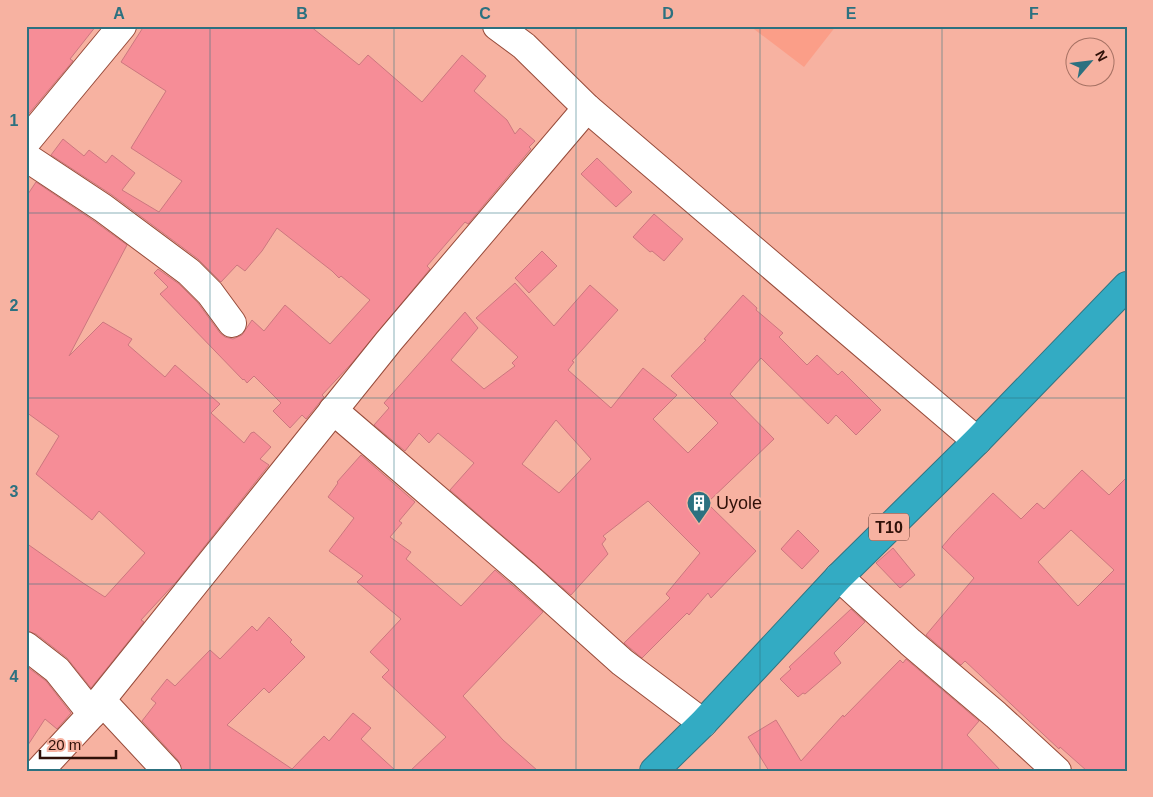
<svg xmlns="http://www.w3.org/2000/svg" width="1153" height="797" font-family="Arial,sans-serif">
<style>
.built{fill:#fb9e88}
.building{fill:#f68d97;stroke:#cc777f;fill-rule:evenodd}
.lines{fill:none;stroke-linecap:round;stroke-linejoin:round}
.minor-casing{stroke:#974b3a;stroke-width:30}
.highway-casing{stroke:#327582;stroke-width:30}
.minor{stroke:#fff;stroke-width:28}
.highway{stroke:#33abc3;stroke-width:28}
.grid{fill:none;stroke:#2c7180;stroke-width:1;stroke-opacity:0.55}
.labels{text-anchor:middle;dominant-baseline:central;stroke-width:4.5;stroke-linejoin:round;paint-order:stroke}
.shield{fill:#f7b2a1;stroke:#6c4137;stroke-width:1}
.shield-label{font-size:16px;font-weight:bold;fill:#301109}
.poi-label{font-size:18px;fill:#301109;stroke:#f7b2a1;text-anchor:start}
.neatline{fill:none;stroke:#2c7180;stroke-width:2}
.grid-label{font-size:16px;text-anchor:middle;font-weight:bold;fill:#2c7180}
</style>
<rect width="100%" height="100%" fill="#f7b2a1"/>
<path class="built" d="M 750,26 L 836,26 L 804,67 Z"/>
<g class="building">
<path d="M 26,26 L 96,26 L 70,59 L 73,61 L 26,117 Z"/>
<path d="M 144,26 L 310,26 L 359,65 L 368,55 L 422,102 L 462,55 L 486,76 L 474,91 L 507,120 L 515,134 L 520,128 L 535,141 L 529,147 L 531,149 L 468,224 L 465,222 L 427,266 L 430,269 L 351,364 L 322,395 L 324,397 L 306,419 L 302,415 L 290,428 L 273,411 L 281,403 L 254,376 L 247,383 L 244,379 L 243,380 L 160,294 L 168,287 L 154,273 L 158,269 L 179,284 L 198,303 L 220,333 L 225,337 L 233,339 L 242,335 L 252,320 L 264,331 L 285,305 L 330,344 L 370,300 L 341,276 L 339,278 L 332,271 L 277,228 L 262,251 L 245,271 L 237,265 L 221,282 L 198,259 L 112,195 L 51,155 L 63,139 L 84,156 L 89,150 L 106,163 L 112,155 L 135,173 L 122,190 L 159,212 L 182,181 L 131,148 L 166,91 L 121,62 Z"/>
<path d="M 597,158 L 632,192 L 616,207 L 581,174 Z"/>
<path d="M 36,182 L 94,221 L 127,245 L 69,356 L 103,322 L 132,339 L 128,345 L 165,377 L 175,365 L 220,404 L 211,413 L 244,443 L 251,433 L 254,432 L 271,447 L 260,459 L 269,465 L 177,581 L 141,620 L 144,622 L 91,688 L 67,658 L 36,634 L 26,631 L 26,543 L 83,583 L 105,597 L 145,553 L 99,511 L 92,520 L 36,474 L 59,436 L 26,412 L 26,197 Z"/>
<path d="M 654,214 L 683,239 L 664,261 L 652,251 L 650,252 L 633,237 Z"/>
<path d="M 542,251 L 557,266 L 529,293 L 515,278 Z"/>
<path d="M 515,283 L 554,326 L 590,285 L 618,310 L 572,361 L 574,362 L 568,370 L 611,408 L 643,368 L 677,395 L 653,419 L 688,453 L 718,423 L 671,376 L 706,340 L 704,339 L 743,295 L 757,308 L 756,310 L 783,333 L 779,337 L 807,365 L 817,355 L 838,375 L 842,371 L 881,410 L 856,435 L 836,415 L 828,424 L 761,358 L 730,394 L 774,439 L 707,503 L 756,551 L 711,598 L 708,593 L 689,615 L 687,613 L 642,658 L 624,643 L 670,598 L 666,594 L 700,553 L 648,501 L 603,536 L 606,539 L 602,544 L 608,554 L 571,595 L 450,490 L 474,463 L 438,433 L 429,443 L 419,433 L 405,451 L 374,425 L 389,408 L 384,403 L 465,312 L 478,328 L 451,360 L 484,389 L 515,366 L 512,363 L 518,357 L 476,318 ZM 556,420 L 591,459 L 559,493 L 522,464 Z"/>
<path d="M 361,455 L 415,502 L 399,521 L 402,523 L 390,537 L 411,552 L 406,559 L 461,606 L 495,570 L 543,612 L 463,696 L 503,740 L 538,771 L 410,771 L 446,737 L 382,677 L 389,670 L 370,652 L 401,619 L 357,582 L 363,576 L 329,551 L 354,518 L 328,497 L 338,483 L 337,482 Z"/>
<path d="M 1082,470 L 1109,495 L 1127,477 L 1127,771 L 1087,771 L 1060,747 L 1059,749 L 965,661 L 961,665 L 926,635 L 974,578 L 942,547 L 953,534 L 993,493 L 1021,519 L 1037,503 L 1044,509 ZM 1071,530 L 1114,570 L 1078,606 L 1038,562 Z"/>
<path d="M 798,530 L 819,551 L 802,569 L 781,549 Z"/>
<path d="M 893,548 L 915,575 L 900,588 L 876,563 Z"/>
<path d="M 851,609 L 865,622 L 834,653 L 841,663 L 805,694 L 803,693 L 798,697 L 780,679 L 791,669 L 789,667 Z"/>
<path d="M 269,617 L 292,640 L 290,642 L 305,657 L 269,693 L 264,688 L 227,725 L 292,769 L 324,736 L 329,741 L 353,713 L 371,728 L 361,739 L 396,771 L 182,771 L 178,760 L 142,721 L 156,703 L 151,699 L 167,679 L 175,686 L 210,650 L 220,659 L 252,626 L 257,631 Z"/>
<path d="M 906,659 L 979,721 L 967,735 L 1001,771 L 769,771 L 748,737 L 776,720 L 801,761 L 843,715 L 844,717 L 900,660 L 903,663 Z"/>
<path d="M 26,666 L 46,681 L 71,713 L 57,729 L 45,719 L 26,748 Z"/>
</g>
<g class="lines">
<defs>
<g id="minor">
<path d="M 497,26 L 524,46 L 587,108 L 977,441"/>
<path d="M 26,142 L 122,26"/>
<path d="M 26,157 L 103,208 L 189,272 L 210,293 L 232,323"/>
<path d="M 333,410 L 524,574 L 622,662 L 703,723"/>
<path d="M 839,577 L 910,642 L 996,715 L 1057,771"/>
<path d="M 26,646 L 57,670 L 92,714"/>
<path d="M 101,700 L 167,771"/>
<path d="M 39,771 L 92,714 L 101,700 L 389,341 L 587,108"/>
</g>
<path id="highway" d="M 654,771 L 703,723 L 839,577 L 977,441 L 1127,286"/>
</defs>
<use href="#minor" class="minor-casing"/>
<use href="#highway" class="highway-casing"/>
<use href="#minor" class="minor"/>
<use href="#highway" class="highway"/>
</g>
<path class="grid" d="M 210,26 L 210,771M 394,26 L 394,771M 576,26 L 576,771M 760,26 L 760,771M 942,26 L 942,771M 26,213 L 1127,213M 26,398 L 1127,398M 26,584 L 1127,584"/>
<defs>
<symbol id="building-pin" viewBox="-11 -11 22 30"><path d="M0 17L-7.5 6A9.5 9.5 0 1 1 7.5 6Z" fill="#2c7180" stroke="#f7b2a1"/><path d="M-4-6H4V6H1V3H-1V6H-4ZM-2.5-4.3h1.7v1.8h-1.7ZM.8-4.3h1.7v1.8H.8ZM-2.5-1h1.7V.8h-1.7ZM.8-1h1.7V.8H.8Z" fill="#fff"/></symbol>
</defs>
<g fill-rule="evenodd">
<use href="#building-pin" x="685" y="489" width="28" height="38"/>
</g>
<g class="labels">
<rect class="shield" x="869" y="513.5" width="40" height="27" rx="4"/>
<g class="shield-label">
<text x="889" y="527">T10</text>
</g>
<g class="poi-label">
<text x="716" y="503">Uyole</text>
</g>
</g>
<rect width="1153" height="797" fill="none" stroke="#f7b2a1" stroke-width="55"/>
<g transform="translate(1090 62) rotate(62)"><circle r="24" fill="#f7b2a1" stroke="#a77264"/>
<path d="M0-4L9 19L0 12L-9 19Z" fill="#2c7180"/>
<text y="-8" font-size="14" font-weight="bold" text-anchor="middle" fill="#301109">N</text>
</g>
<path d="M40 750v8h76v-8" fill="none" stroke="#301109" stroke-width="2.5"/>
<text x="48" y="750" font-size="15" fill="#301109" stroke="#f7b2a1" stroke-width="4" paint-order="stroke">20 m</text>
<rect x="28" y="28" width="1098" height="742" class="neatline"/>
<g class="grid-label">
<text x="119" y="19">A</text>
<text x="302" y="19">B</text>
<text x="485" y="19">C</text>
<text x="668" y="19">D</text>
<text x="851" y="19">E</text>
<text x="1034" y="19">F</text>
<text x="14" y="126">1</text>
<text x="14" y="311">2</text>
<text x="14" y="497">3</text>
<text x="14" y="682">4</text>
</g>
</svg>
